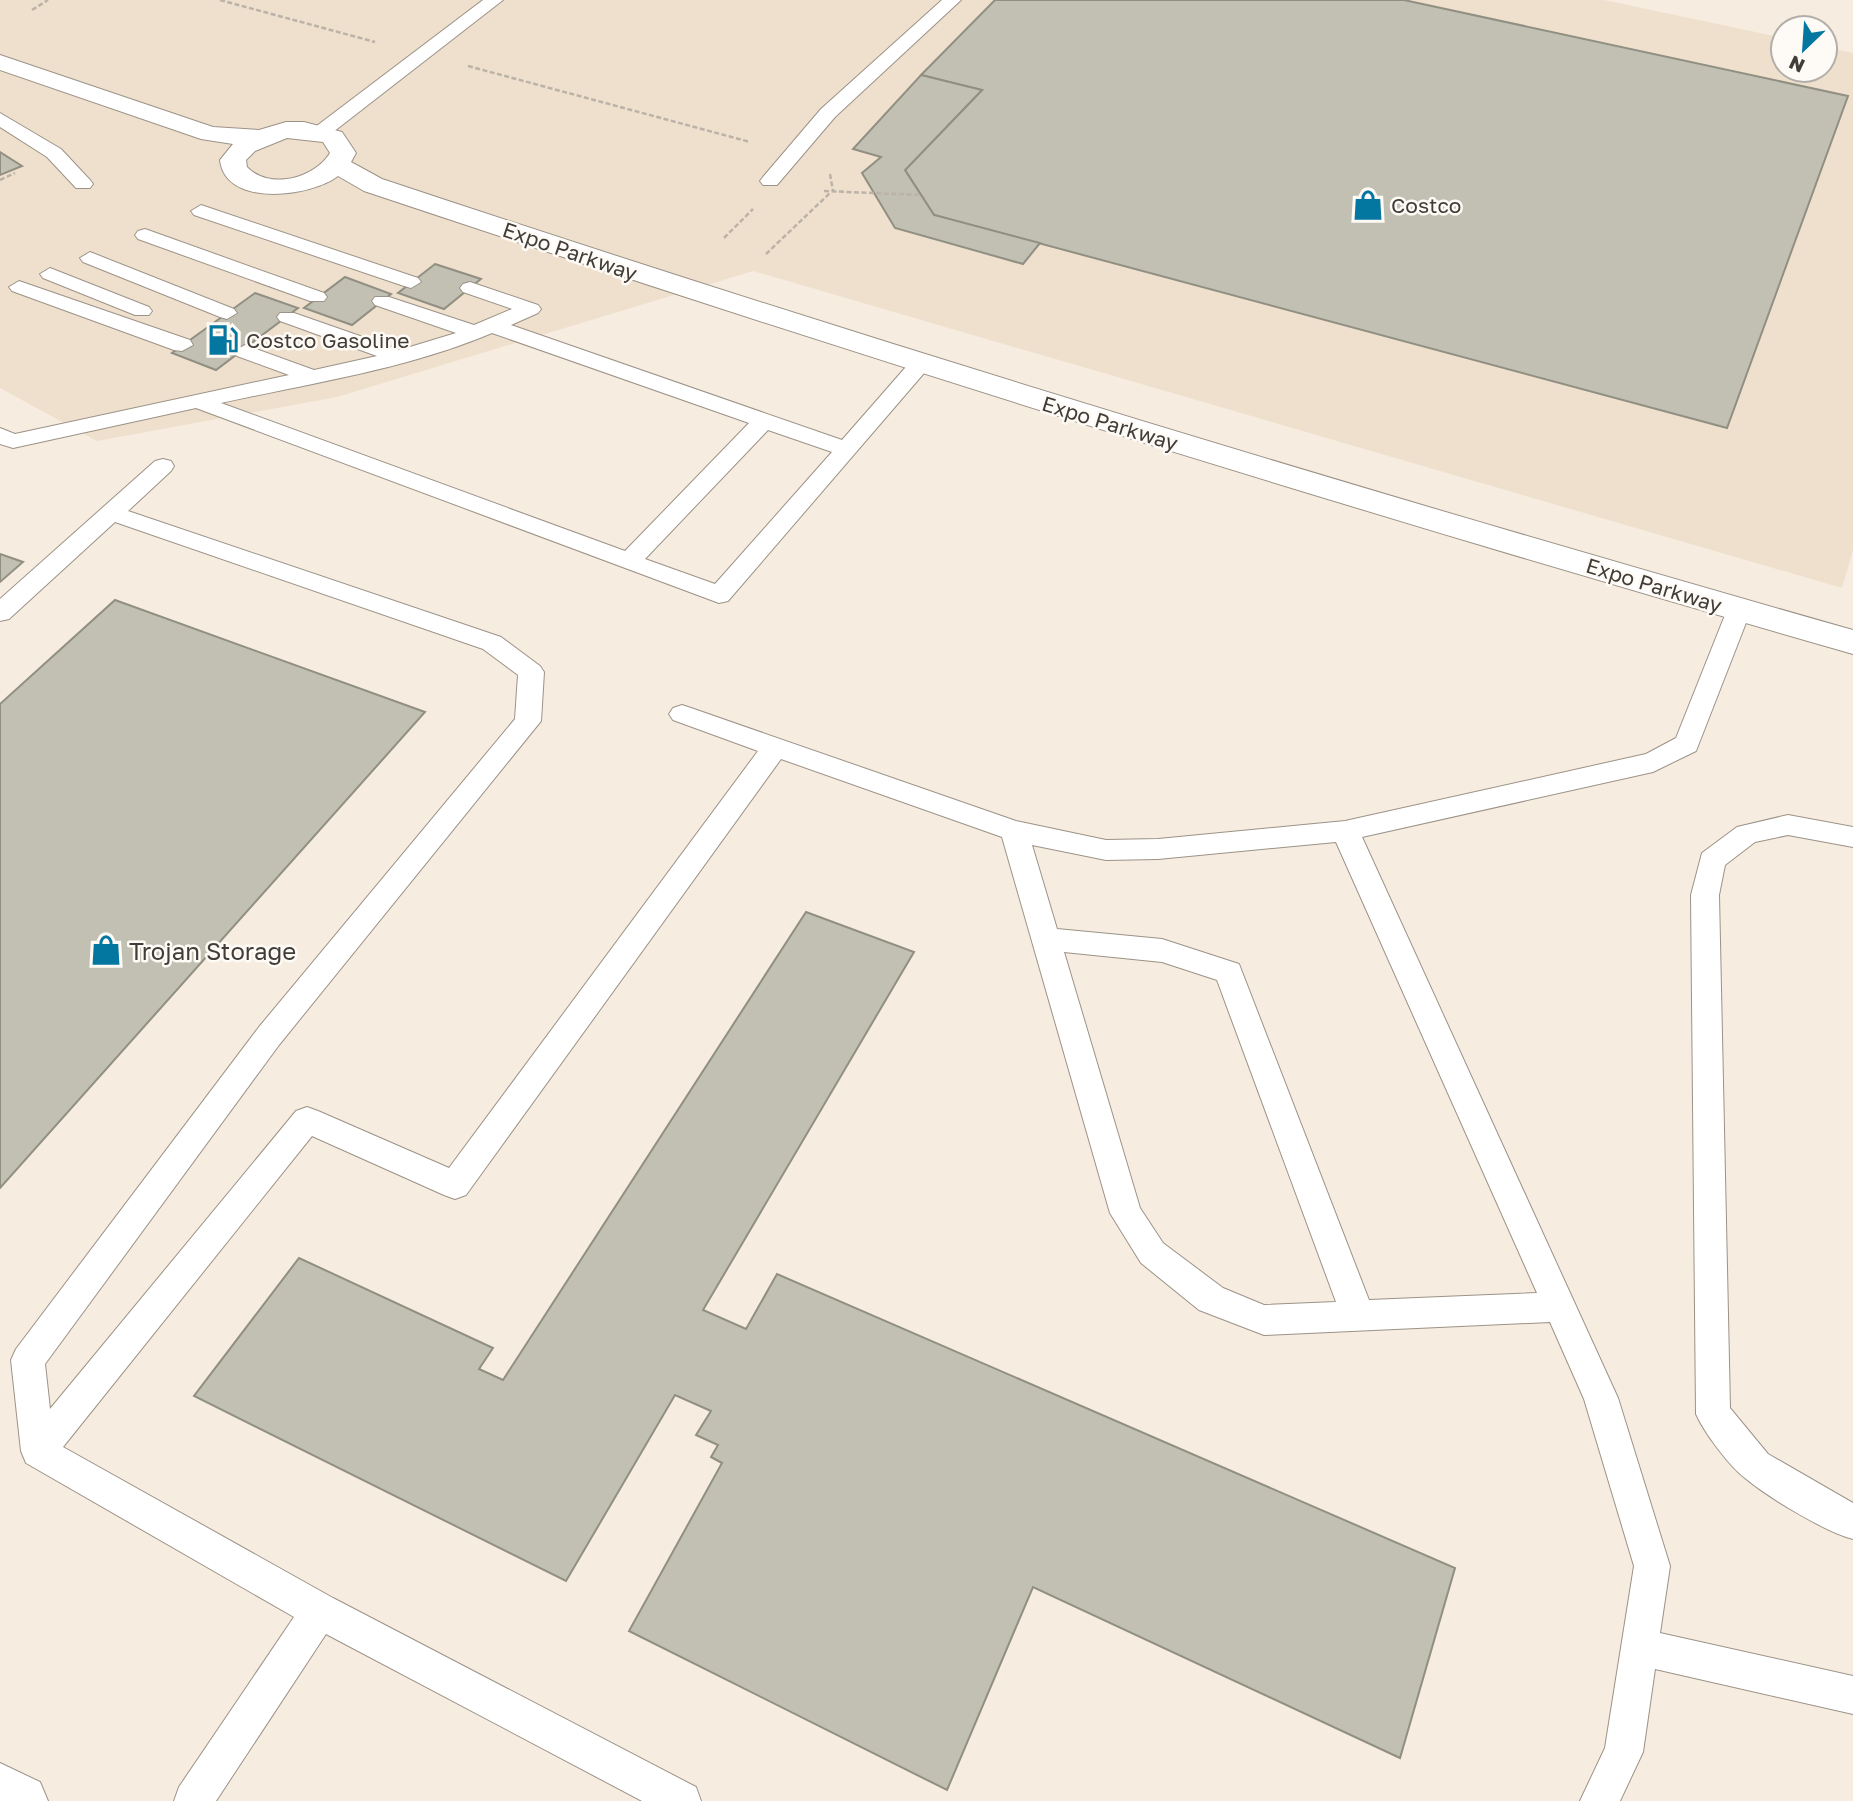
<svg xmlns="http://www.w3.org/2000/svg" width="1853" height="1801" font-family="'Golos Text',sans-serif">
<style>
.built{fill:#efe0cd}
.building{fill:#c1c0b2;stroke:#908f82;stroke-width:2}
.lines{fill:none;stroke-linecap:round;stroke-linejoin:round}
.service-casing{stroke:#9c9287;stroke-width:2}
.tertiary-casing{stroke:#9c9287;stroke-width:2}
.path{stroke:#bbb3a8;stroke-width:2.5;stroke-dasharray:5 2.5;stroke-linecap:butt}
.service{fill:#fff;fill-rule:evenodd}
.tertiary{fill:#fff;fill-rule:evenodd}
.labels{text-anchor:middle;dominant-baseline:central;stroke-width:5;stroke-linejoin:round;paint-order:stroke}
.far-poi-label{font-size:21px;fill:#403c37;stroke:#fefaf5;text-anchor:start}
.far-street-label{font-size:21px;fill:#403c37;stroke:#fefaf5}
.poi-label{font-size:24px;fill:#403c37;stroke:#fefaf5;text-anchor:start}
</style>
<rect width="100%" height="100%" fill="#f6ecdf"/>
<path class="built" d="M 0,0 L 1604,0 L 1783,38 L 1783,70 L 1825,70 L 1825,47 L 1853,53 L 1853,550 L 1842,588 L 753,271 L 337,397 L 97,441 L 0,388 Z"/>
<g class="building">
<path d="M 995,0 L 1404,0 L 1848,96 L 1727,428 L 934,215 L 905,170 L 982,90 L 921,75 Z"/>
<path d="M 921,75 L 982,90 L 905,170 L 934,215 L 1040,243 L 1023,264 L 895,228 L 862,173 L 881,157 L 853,149 Z"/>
<path d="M 0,152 L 22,166 L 0,175 Z"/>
<path d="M 435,264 L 481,279 L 444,309 L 398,293 Z"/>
<path d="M 345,277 L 391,294 L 352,325 L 304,308 Z"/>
<path d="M 255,293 L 298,308 L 216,370 L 172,353 Z"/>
<path d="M 0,554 L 23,562 L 0,582 Z"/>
<path d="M 115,600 L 425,712 L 0,1188 L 0,704 Z"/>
<path d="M 806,912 L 914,952 L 703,1310 L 746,1329 L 777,1274 L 1455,1568 L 1400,1758 L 1033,1587 L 947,1790 L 629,1631 L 722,1463 L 711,1457 L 718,1445 L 696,1435 L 711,1411 L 675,1395 L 566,1581 L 194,1396 L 299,1258 L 493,1348 L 479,1369 L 503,1380 Z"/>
</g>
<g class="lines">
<defs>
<g id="service">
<path d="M 483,0 L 503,0 L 328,136 L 314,136 L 312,132 L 314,128 Z"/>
<path d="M 942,0 L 961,0 L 835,117 L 777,185 L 763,185 L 760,181 L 763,177 L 821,109 Z"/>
<path d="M 0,113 L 61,149 L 90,180 L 93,184 L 90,188 L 76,188 L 47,157 L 0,127 Z"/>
<path d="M 201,205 L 418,278 L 421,282 L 411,288 L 404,286 L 194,215 L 191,211 Z"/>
<path d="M 145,229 L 324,293 L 327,297 L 324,301 L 310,301 L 138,239 L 135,235 L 138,231 Z"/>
<path d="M 90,252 L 234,309 L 237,313 L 227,319 L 220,317 L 83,262 L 80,258 Z"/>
<path d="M 50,268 L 149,307 L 152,311 L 149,315 L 135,315 L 43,278 L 40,274 Z"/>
<path d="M 19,281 L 190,340 L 193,345 L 182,351 L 174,350 L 12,291 L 9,287 Z"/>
<path d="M 470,282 L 538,305 L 541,309 L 538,313 L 511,325 L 842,440 L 912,360 L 928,360 L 931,365 L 728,601 L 719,603 L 196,408 L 13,448 L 0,444 L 0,428 L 15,434 L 289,375 L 237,356 L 234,351 L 245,345 L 314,370 L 377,356 L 280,321 L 277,317 L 280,313 L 294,313 L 400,350 L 456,333 L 375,305 L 372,301 L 375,297 L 389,297 L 474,325 L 512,309 L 463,292 L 460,288 L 463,284 ZM 492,333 L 749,423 L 625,551 L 221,403 C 312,383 407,369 492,333 ZM 768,430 L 832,452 L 715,584 L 645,559 Z"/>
<path d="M 163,459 L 171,461 L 174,466 L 171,471 L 128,511 L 501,637 L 540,666 L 544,672 L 541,721 L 279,1045 L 45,1364 L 50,1409 L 296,1111 L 307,1107 L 318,1111 L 449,1168 L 758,751 L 673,720 L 669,714 L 673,708 L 682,705 L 691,708 L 1016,821 L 1106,840 L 1158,839 L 1345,821 L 1646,754 L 1676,738 L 1727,610 L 1730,604 L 1748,604 L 1751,610 L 1696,751 L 1653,772 L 1362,837 L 1618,1398 L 1670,1566 L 1660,1633 L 1853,1676 L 1853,1714 L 1655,1669 L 1643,1752 L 1620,1801 L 1580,1801 L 1605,1748 L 1634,1566 L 1584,1399 L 1550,1322 L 1264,1335 L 1199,1310 L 1141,1263 L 1110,1213 L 1002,837 L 781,759 L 466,1195 L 455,1199 L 444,1195 L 312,1136 L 63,1447 L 333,1598 L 696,1787 L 701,1801 L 642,1801 L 326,1634 L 216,1801 L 174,1801 L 179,1787 L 294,1617 L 26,1463 L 21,1451 L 11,1360 L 16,1349 L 259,1027 L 515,719 L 518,675 L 483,649 L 115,522 L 9,619 L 0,621 L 0,599 L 155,461 ZM 1336,842 L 1537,1293 L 1369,1300 L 1239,964 L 1162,939 L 1057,929 L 1032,845 L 1106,860 L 1158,859 ZM 1064,952 L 1162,962 L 1217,980 L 1336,1302 L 1264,1305 L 1223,1288 L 1163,1243 L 1140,1208 Z"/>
<path d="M 1788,815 L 1853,827 L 1853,847 L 1788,835 L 1755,842 L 1725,865 L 1719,895 L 1730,1408 L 1768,1454 L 1853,1503 L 1853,1539 C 1827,1533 1766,1496 1745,1478 C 1729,1466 1704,1432 1696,1414 L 1691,895 L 1702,853 L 1737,827 Z"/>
</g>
<g id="tertiary">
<path d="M 0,55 L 213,127 L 259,130 L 286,122 L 304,122 L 342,132 L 356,153 L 351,162 L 382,179 C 869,341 1360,490 1853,630 L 1853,654 C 1353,511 857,356 364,191 L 338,176 C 311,197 225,208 220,160 L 233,144 L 201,139 L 0,70 ZM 287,138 L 323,142 L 330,153 C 314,179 269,190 247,167 L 246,160 L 255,151 Z"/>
<path d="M 0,1763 L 40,1782 L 48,1801 L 0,1801 Z"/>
</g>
</defs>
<use href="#service" class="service-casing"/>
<use href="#tertiary" class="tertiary-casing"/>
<g class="path">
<path d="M 220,0 L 375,42"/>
<path d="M 32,10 L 48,0"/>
<path d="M 468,66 L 750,142"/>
<path d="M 830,174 L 833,191"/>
<path d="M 0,180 L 15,173"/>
<path d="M 824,191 L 921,195"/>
<path d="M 724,238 L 753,209"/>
<path d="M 766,254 L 831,192"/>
</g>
<use href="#service" class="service"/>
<use href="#tertiary" class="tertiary"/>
</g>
<defs>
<symbol id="shop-bare" viewBox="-9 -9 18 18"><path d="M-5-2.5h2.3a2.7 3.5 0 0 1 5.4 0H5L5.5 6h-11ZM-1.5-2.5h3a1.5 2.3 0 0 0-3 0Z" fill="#0377a0" stroke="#fefaf5" stroke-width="2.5" paint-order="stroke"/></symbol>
<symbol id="fuel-bare" viewBox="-9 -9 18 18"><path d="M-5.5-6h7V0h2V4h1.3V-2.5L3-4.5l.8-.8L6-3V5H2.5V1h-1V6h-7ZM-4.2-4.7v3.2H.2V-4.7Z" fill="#0377a0" stroke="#fefaf5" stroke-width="2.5" paint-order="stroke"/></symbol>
</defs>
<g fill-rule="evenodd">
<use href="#shop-bare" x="1346" y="183" width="44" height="44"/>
<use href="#fuel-bare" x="201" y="318" width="44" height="44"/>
<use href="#shop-bare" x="84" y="928" width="44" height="44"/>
</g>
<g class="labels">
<g class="far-poi-label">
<text x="1391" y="205">Costco</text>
<text x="246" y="340">Costco Gasoline</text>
</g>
<g class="far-street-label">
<text transform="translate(570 251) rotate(19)">Expo Parkway</text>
<text transform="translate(1110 423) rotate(17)">Expo Parkway</text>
<text transform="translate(1654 585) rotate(17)">Expo Parkway</text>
</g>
<g class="poi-label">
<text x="129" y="950">Trojan Storage</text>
</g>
</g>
<g transform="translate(1804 49) rotate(205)"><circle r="33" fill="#fefaf5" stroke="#b2aea9" stroke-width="2"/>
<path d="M0-5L12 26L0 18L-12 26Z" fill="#0377a0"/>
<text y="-10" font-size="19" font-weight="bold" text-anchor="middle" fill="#403c37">N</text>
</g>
</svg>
